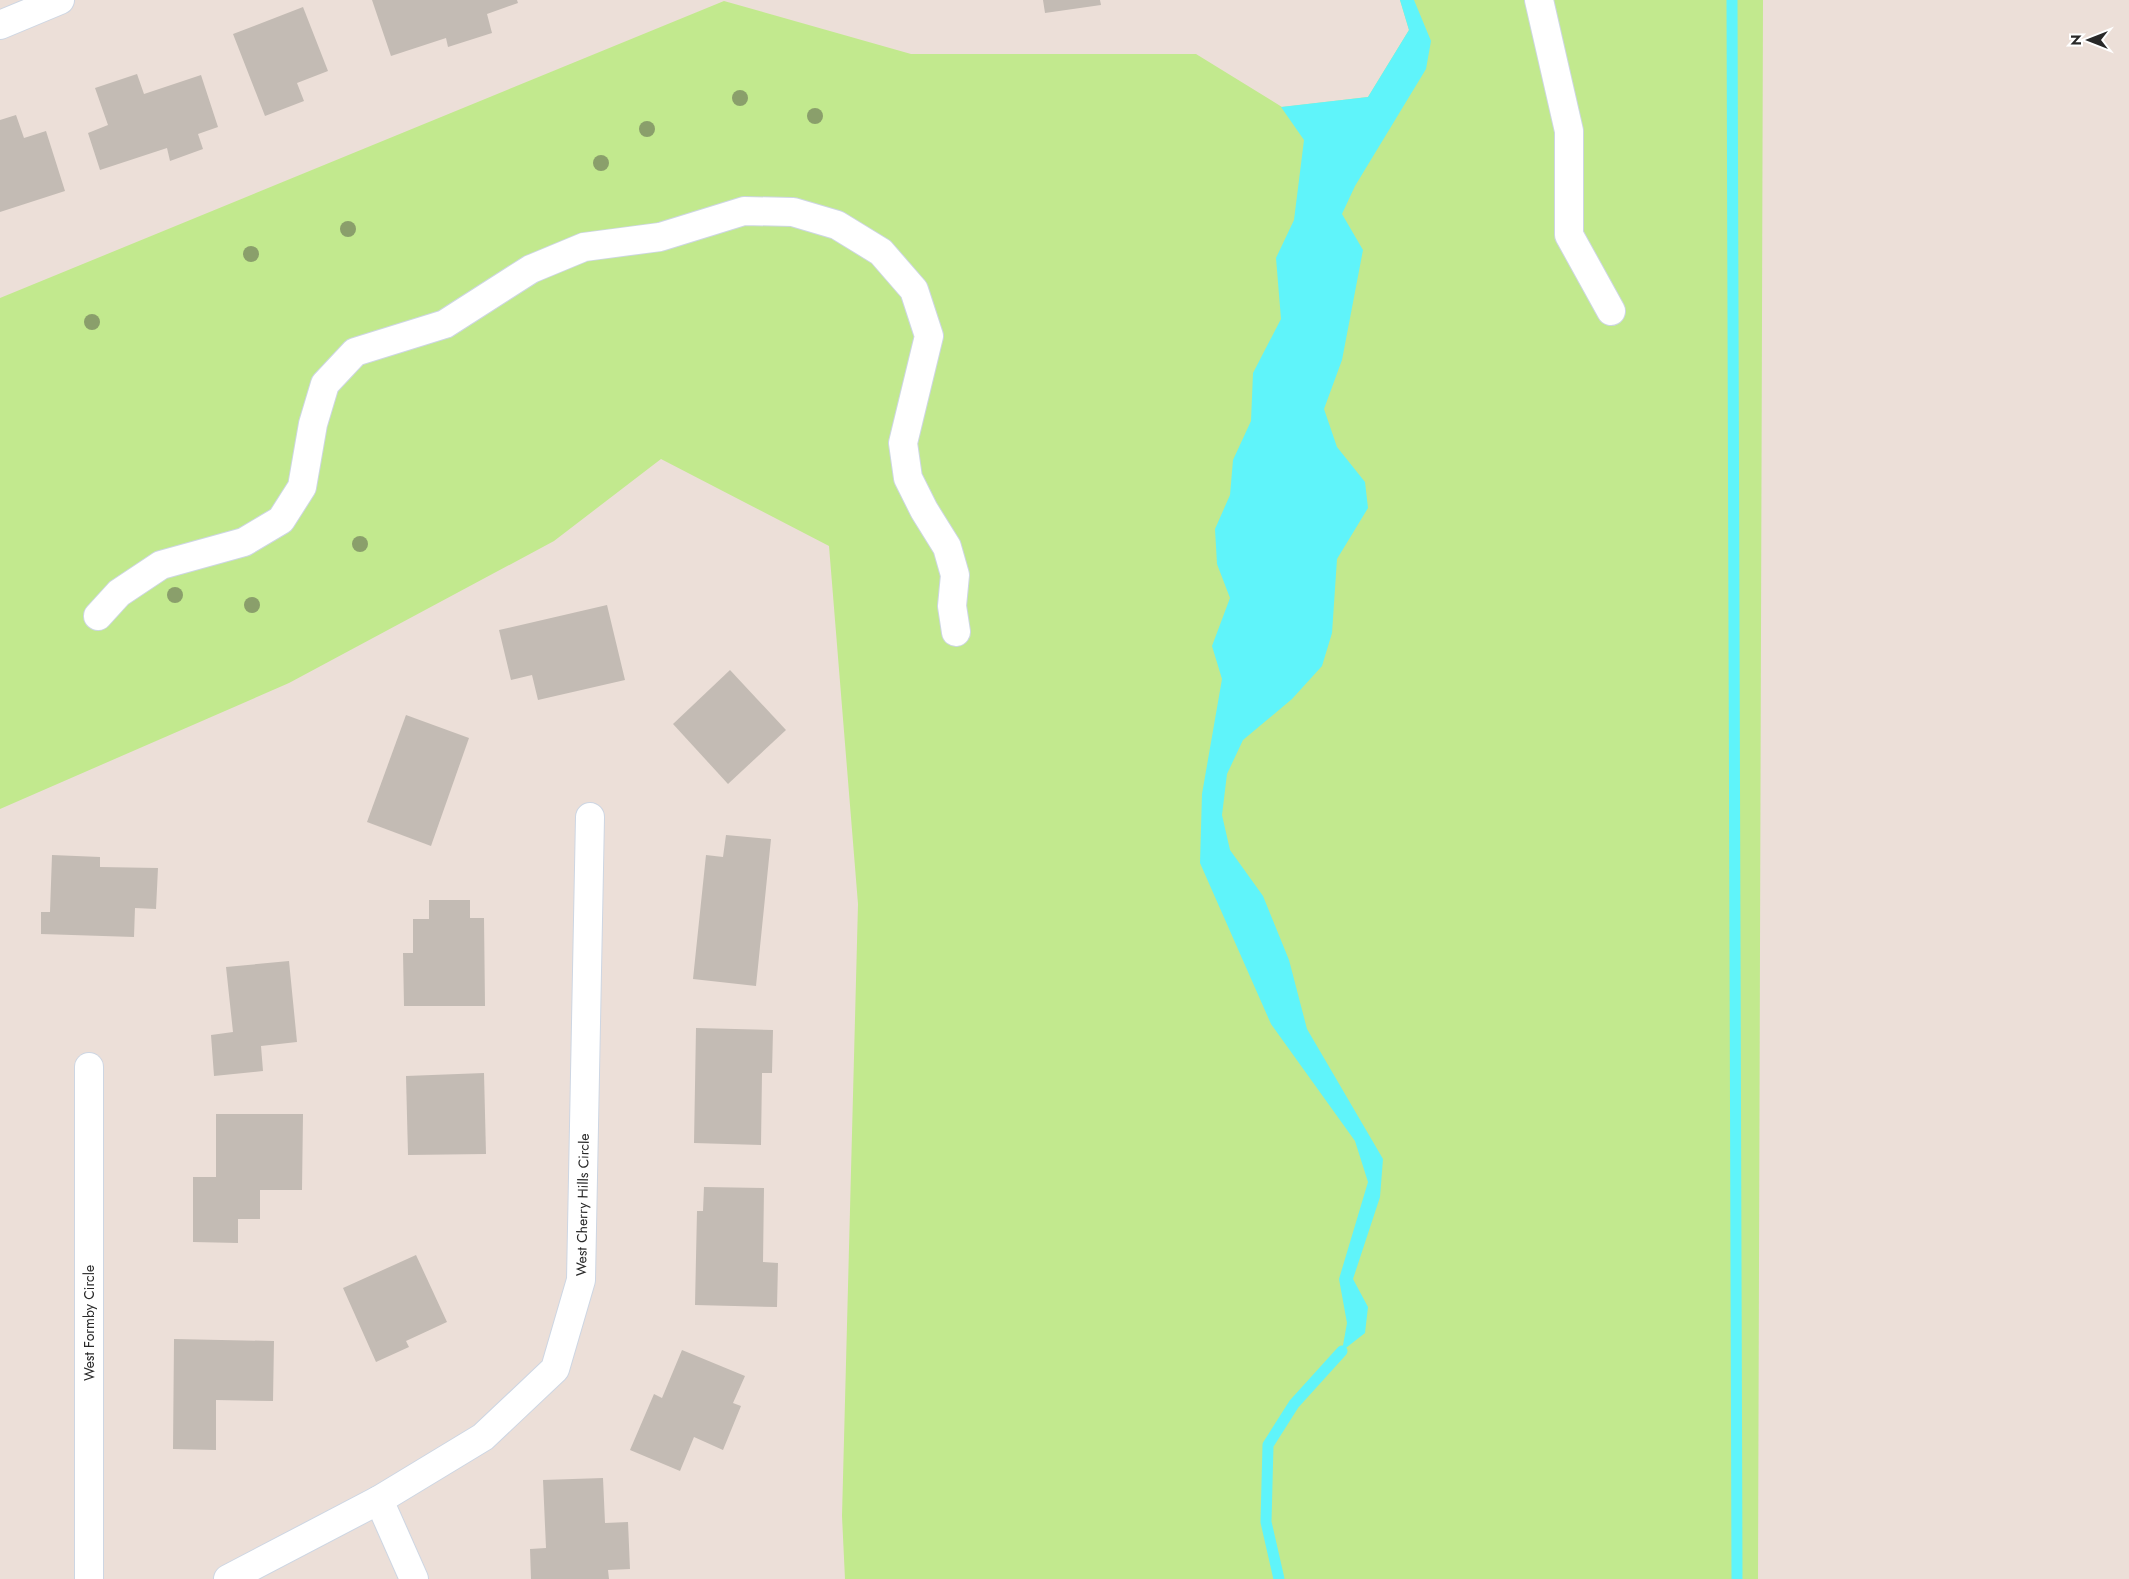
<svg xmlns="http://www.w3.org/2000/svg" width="2129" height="1579" font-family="Jost,sans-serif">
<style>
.green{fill:#c2e98e}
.water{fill:#5ff4fa}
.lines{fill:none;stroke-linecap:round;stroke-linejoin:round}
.stream{stroke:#5ff4fa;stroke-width:11}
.building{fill:#c3bbb4}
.minor-casing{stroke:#cdd6e3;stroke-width:30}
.minor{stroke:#fff;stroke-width:28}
.tree{fill:#8a9f6b}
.labels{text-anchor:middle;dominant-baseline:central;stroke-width:5;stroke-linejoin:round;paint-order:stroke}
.street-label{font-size:14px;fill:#282828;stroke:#fff}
</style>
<rect width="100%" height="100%" fill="#ecdfd8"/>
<path class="green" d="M 1400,0 L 1763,0 L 1758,1579 L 845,1579 L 842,1516 L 858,904 L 829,546 L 661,459 L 554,541 L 289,683 L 0,809 L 0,298 L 724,1 L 911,54 L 1196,54 L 1282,107 L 1368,97 L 1409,30 Z"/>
<path class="water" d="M 1400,0 L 1414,0 L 1431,41 L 1426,69 L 1355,186 L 1342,214 L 1363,250 L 1342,360 L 1324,409 L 1337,447 L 1365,482 L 1368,508 L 1337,559 L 1332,633 L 1322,666 L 1292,699 L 1243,740 L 1227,774 L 1222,815 L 1230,850 L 1263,896 L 1289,960 L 1307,1029 L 1383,1159 L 1380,1197 L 1353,1279 L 1368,1307 L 1365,1333 L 1342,1351 L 1347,1323 L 1339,1279 L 1368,1182 L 1355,1141 L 1271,1024 L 1200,863 L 1202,794 L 1222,679 L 1212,646 L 1230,598 L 1217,564 L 1215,529 L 1230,495 L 1233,460 L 1251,421 L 1253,373 L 1281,319 L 1276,258 L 1294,220 L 1304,140 L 1281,107 L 1368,97 L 1409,30 Z"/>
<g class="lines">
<g class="stream">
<path d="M 1732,0 L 1737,1579"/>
<path d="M 1279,1579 L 1266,1522 L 1268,1445 L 1294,1404 L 1342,1351"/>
</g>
</g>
<g class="building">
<path d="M 372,0 L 517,0 L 518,3 L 487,14 L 492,33 L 448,47 L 446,38 L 391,56 Z"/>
<path d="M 1043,0 L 1100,0 L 1101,5 L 1045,13 Z"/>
<path d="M 303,7 L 328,71 L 297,83 L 304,101 L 265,116 L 233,34 Z"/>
<path d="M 137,74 L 144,94 L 201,75 L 218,127 L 198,134 L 203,149 L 170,161 L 167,148 L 100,170 L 88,133 L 108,125 L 95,88 Z"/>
<path d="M 16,115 L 24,138 L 46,131 L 65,191 L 0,212 L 0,120 Z"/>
<path d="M 607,605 L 625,680 L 538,700 L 532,675 L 511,680 L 499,630 Z"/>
<path d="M 730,670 L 786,730 L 728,784 L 673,724 Z"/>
<path d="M 406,715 L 469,738 L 431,846 L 367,822 Z"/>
<path d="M 726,835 L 771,839 L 756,986 L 693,979 L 706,855 L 723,857 Z"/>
<path d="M 52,855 L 100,857 L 100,867 L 158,868 L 156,909 L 135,908 L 134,937 L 41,934 L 41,912 L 50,912 Z"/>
<path d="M 429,900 L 470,900 L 470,918 L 484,918 L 485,1006 L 404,1006 L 403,953 L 413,953 L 413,919 L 429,919 Z"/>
<path d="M 289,961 L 297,1042 L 261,1046 L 263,1071 L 214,1076 L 211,1035 L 233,1032 L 226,967 Z"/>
<path d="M 696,1028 L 773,1030 L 772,1073 L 762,1073 L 761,1145 L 694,1143 Z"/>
<path d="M 484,1073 L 486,1154 L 408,1155 L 406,1076 Z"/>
<path d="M 216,1114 L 303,1114 L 302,1190 L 260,1190 L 260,1219 L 238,1219 L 238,1243 L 193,1242 L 193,1177 L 216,1177 Z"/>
<path d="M 704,1187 L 764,1188 L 763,1262 L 778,1263 L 777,1307 L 695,1305 L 697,1211 L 703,1211 Z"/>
<path d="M 416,1255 L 447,1322 L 406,1341 L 409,1347 L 376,1362 L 343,1288 Z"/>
<path d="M 174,1339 L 274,1341 L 273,1401 L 216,1400 L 216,1450 L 173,1449 Z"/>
<path d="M 682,1350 L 745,1376 L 733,1403 L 741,1406 L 723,1450 L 694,1437 L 680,1471 L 630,1450 L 654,1394 L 662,1398 Z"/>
<path d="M 603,1478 L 605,1523 L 628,1522 L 630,1569 L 608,1570 L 609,1579 L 531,1579 L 530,1549 L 546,1548 L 543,1480 Z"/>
</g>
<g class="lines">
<defs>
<g id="minor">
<path d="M 1539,0 L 1569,131 L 1569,235 L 1611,311"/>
<path d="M 0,25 L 60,0"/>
<path d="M 98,616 L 119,593 L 161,565 L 244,542 L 281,520 L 302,487 L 313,424 L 325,384 L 355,352 L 445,324 L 531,269 L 584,247 L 660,237 L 744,211 L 793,212 L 837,225 L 881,252 L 914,290 L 929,336 L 903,443 L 908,478 L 924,510 L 947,547 L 955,575 L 952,606 L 956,632"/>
<path d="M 89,1067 L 89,1579"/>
<path d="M 379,1500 L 414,1579"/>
<path id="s1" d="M 228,1579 L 379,1500 L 483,1437 L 555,1369 L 581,1280 L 590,817"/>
</g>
</defs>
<use href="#minor" class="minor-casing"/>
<use href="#minor" class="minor"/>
</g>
<g class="tree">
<circle cx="740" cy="98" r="8"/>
<circle cx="815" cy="116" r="8"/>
<circle cx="647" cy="129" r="8"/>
<circle cx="601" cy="163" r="8"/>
<circle cx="348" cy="229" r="8"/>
<circle cx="251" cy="254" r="8"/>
<circle cx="92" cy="322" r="8"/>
<circle cx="360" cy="544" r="8"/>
<circle cx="175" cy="595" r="8"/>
<circle cx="252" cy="605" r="8"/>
</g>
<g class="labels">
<g class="street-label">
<text stroke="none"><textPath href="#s1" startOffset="559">West Cherry Hills Circle</textPath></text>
<text transform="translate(89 1323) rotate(-90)">West Formby Circle</text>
</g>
</g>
<g transform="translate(2089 40) rotate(270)" stroke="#ffffff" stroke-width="4" paint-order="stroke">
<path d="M0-4L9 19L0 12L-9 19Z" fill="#282828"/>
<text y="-8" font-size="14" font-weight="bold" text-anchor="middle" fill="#282828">N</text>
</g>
</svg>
